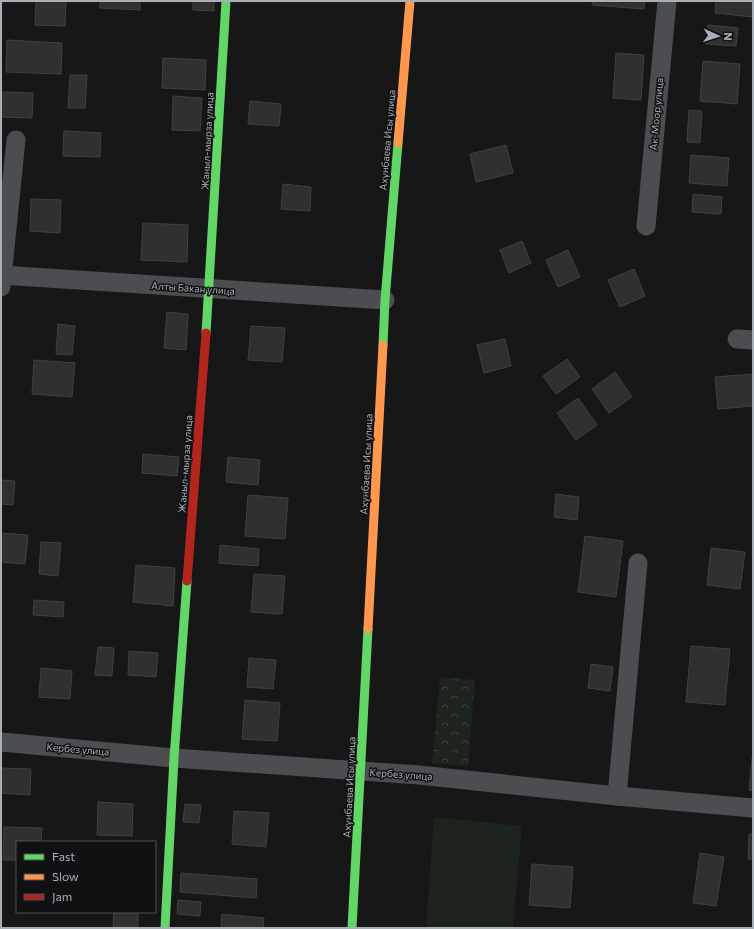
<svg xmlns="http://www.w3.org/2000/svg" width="754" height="929" font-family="Commissioner,sans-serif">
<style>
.park{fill:url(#park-crowns)}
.garden{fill:#1d241d}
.building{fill:#303031;stroke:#3f4143}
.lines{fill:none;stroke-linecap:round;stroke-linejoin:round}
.street{stroke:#4b4d50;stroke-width:19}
.fast{stroke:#63d668;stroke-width:9}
.slow{stroke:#ff974d;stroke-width:9}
.jam{stroke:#b3261e;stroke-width:9}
.labels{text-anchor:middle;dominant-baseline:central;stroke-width:3;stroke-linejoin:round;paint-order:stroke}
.street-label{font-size:10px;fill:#a8afb8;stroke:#111113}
</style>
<defs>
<pattern id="park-crowns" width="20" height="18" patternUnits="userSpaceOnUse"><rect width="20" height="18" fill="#1d241d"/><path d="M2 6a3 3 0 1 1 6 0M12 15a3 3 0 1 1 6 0" fill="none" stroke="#3b413c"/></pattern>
</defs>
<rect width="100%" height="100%" fill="#171717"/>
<path class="park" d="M 440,677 L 475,680 L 468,766 L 432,763 Z"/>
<path class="garden" d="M 434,817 L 522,826 L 513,928 L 426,928 Z"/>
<g class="building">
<path d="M 36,1 L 66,1 L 65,26 L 35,25 Z"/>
<path d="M 100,1 L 140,1 L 140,10 L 100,8 Z"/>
<path d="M 193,1 L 214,1 L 214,11 L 193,10 Z"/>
<path d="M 593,1 L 645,1 L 644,9 L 592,5 Z"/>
<path d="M 716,1 L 753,1 L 753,17 L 715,13 Z"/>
<path d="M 708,25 L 738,28 L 736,46 L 706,44 Z"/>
<path d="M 7,40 L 62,43 L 61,74 L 6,72 Z"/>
<path d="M 616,53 L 644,55 L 641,100 L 613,98 Z"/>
<path d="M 163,58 L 206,60 L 205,90 L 162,88 Z"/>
<path d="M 703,61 L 740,64 L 737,104 L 700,101 Z"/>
<path d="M 70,75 L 87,75 L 85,108 L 68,108 Z"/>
<path d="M 1,92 L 33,93 L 32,118 L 1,117 Z"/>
<path d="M 173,96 L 202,98 L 200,131 L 172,130 Z"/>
<path d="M 250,101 L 281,104 L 279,126 L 248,124 Z"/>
<path d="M 689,110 L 702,111 L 700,143 L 687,142 Z"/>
<path d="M 64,131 L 101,133 L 100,157 L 63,156 Z"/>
<path d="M 506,145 L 513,173 L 476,182 L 470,154 Z"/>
<path d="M 691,155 L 729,158 L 727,186 L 689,183 Z"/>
<path d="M 283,184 L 311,187 L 310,211 L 281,209 Z"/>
<path d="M 693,194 L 722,197 L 721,214 L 692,212 Z"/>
<path d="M 31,199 L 61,200 L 60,233 L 30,231 Z"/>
<path d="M 143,223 L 188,225 L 187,262 L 141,260 Z"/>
<path d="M 522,241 L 531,263 L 509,273 L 500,250 Z"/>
<path d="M 568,250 L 580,277 L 558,287 L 546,260 Z"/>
<path d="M 634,269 L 645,296 L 620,307 L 608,280 Z"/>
<path d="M 167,312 L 188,314 L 186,350 L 164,348 Z"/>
<path d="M 58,324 L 75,326 L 72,355 L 56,354 Z"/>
<path d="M 251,326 L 285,328 L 282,362 L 248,360 Z"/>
<path d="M 505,339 L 511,366 L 484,373 L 477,345 Z"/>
<path d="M 567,359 L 580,377 L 556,394 L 543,376 Z"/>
<path d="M 34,360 L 75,363 L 72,397 L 32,394 Z"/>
<path d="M 615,372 L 632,397 L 609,413 L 592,389 Z"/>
<path d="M 753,374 L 753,406 L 718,409 L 715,377 Z"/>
<path d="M 578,398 L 597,425 L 576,440 L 557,413 Z"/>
<path d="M 143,454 L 179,457 L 177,476 L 142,473 Z"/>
<path d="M 228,457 L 260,460 L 258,485 L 226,482 Z"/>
<path d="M 1,480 L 15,481 L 13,505 L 1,504 Z"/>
<path d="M 556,494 L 579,497 L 577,520 L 554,517 Z"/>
<path d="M 248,495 L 288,498 L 285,539 L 245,536 Z"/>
<path d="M 1,533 L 28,535 L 25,564 L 1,562 Z"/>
<path d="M 585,536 L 623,541 L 616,597 L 578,592 Z"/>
<path d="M 41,542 L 61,543 L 58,576 L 39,574 Z"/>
<path d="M 220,545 L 259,549 L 258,566 L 219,563 Z"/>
<path d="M 711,548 L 745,552 L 740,589 L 707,585 Z"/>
<path d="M 136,565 L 175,568 L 173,606 L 133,602 Z"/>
<path d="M 254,574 L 285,576 L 282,614 L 251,612 Z"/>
<path d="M 34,600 L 64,602 L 63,617 L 33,615 Z"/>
<path d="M 691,646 L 730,649 L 725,705 L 686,702 Z"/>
<path d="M 98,647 L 114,648 L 112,676 L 95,675 Z"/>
<path d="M 129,651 L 158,653 L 156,677 L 128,675 Z"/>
<path d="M 249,658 L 276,660 L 273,689 L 247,687 Z"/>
<path d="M 591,664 L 613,667 L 610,691 L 588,688 Z"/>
<path d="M 41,668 L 72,671 L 70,699 L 39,697 Z"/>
<path d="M 245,700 L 280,703 L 277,741 L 242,739 Z"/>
<path d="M 753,750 L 753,791 L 749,790 Z"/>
<path d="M 1,768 L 31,769 L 30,795 L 1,793 Z"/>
<path d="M 98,802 L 133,804 L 132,836 L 97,835 Z"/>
<path d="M 185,804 L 201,805 L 199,823 L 183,822 Z"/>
<path d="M 234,811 L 269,813 L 266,847 L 232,844 Z"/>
<path d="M 4,827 L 42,828 L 41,842 L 17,842 L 17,860 L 3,860 Z"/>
<path d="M 749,834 L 753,834 L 753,859 L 748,859 Z"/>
<path d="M 700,853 L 724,857 L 716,906 L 693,903 Z"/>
<path d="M 532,864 L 573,867 L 570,908 L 529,905 Z"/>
<path d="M 181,873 L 257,879 L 256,898 L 180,892 Z"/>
<path d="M 178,900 L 201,902 L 200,916 L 177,914 Z"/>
<path d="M 114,912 L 138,912 L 138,928 L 113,928 Z"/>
<path d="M 222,914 L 264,918 L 263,928 L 221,928 Z"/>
</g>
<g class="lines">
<g class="street">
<path d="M 646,226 L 667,1"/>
<path d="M 1,275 L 385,300"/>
<path d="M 1,287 L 16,140"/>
<path d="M 737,339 L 753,340"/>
<path d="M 1,742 L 174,758 L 419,775 L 617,796 L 753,808"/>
<path d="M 617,796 L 638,563"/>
</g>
<g class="fast">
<path d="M 206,333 L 226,1"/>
<path d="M 383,345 L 385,300 L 398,143"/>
<path d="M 165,928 L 174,758 L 187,581"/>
<path d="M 352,928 L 368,629"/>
</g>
<g class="slow">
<path d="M 398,143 L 410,1"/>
<path d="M 368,629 L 383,345"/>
</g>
<path class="jam" d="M 187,581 L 206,333"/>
</g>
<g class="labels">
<g class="street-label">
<text transform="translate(656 114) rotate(-85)">Ак-Моор улица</text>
<text transform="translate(387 140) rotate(-85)">Ахунбаева Исы улица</text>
<text transform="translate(207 141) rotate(-87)">Жаныл-мырза улица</text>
<text transform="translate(193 288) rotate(4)">Алты Бакан улица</text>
<text transform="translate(185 464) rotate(-86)">Жаныл-мырза улица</text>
<text transform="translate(366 464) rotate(-87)">Ахунбаева Исы улица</text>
<text transform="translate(78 749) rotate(5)">Кербез улица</text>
<text transform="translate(401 774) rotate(4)">Кербез улица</text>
<text transform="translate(349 787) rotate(-87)">Ахунбаева Исы улица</text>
</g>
</g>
<rect width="754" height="929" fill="none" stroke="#a8afb8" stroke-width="4"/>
<rect x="16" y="841" width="140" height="72" fill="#111113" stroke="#4d5055"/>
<rect x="24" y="854" width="20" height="6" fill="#63d668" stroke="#4d5055"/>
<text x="52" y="861" font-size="12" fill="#a8afb8">Fast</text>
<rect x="24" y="874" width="20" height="6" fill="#ff974d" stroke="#4d5055"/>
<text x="52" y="881" font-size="12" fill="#a8afb8">Slow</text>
<rect x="24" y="894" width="20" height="6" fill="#b3261e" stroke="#4d5055"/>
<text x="52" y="901" font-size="12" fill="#a8afb8">Jam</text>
<g transform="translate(718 36) rotate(93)" stroke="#111113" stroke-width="3" paint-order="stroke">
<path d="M0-3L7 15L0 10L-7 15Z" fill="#a8afb8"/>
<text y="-6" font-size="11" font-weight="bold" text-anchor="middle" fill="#a8afb8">N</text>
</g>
</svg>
